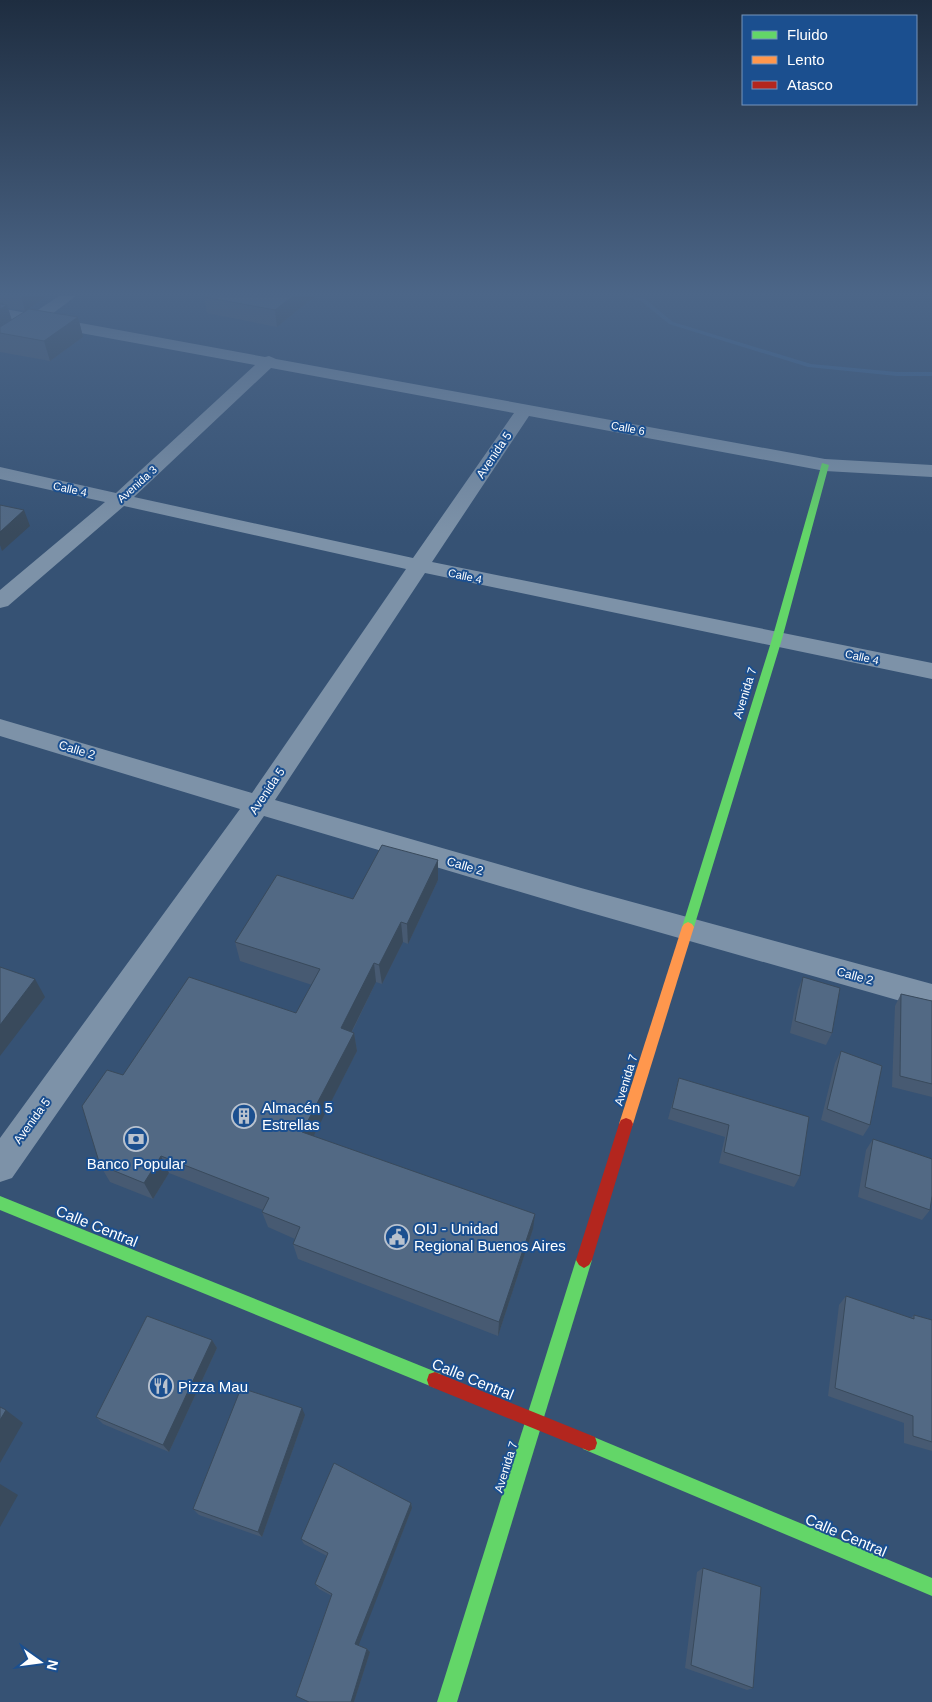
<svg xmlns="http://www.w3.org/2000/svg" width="932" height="1702" font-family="Helvetica,sans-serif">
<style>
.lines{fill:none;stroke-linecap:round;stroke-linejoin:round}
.stream{fill:#3b618d;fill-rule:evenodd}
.street{fill:#7d92a8;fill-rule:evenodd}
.fast{fill:#63d668;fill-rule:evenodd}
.slow{fill:#ff974d;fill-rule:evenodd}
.jam{fill:#b3261e;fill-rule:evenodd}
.wall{fill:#475a72}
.shaded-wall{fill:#394a5c}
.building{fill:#526984;stroke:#394a5c}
.labels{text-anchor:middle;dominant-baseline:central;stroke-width:4;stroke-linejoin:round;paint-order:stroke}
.far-street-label{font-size:11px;fill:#fff;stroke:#1b4f8f}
.street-label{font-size:12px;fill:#fff;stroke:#1b4f8f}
.near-poi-label{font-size:15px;fill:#fff;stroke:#1b4f8f;text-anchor:start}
.near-street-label{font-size:15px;fill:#fff;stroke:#1b4f8f}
</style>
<rect width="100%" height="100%" fill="#365274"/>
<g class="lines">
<path class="stream" d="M 625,296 L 633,296 L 645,299 L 673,322 L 811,364 L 897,372 L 932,372 L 932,376 L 897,376 L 808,367 L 669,324 L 641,301 Z"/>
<path class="street" d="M 59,296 L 76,296 L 48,317 L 265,357 L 269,356 L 276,359 L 825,459 L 932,465 L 932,477 L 825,471 L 529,416 L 432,562 L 932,663 L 932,679 L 425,573 L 275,800 L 581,888 L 932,984 L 932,1010 L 581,910 L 264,816 L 12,1178 L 0,1182 L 0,1138 L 240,809 L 0,736 L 0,719 L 252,793 L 406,569 L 124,506 L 8,606 L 0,608 L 0,590 L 105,502 L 0,479 L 0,467 L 116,493 L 255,365 L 37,325 L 6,346 L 0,348 L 0,336 L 21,322 L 0,318 L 0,308 L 32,314 ZM 271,368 L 514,413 L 413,558 L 134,497 Z"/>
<g class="fast">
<path d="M 822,463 L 829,465 L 782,639 L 694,927 L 692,930 L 684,930 L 682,927 L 772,639 Z"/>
<path d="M 0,1196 L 441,1374 L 443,1380 L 441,1386 L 435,1388 L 0,1210 Z"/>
<path d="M 584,1252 L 589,1255 L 592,1260 L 457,1702 L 437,1702 L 576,1260 L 579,1255 Z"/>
<path d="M 589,1435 L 932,1578 L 932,1596 L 583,1449 L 581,1443 L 583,1437 Z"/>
</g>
<path class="slow" d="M 688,922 L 692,924 L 694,927 L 633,1124 L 631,1128 L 626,1130 L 621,1128 L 619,1124 L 682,927 L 684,924 Z"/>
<g class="jam">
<path d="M 626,1118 L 631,1120 L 633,1124 L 592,1260 L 589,1265 L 584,1268 L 579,1265 L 576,1260 L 619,1124 L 621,1120 Z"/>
<path d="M 435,1372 L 595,1437 L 597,1443 L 595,1449 L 589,1451 L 429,1386 L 427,1380 L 429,1374 Z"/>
</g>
</g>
<g class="wall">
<path d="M 0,296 L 47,296 L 25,311 L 8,308 L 12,320 L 78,317 L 83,337 L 50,361 L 0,352 Z"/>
<path d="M 205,296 L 315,296 L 277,327 L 207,313 L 204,297 Z"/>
<path d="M 438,860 L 438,880 L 408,944 L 403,942 L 382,984 L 376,982 L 352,1032 L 354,1033 L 357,1051 L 313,1136 L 533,1229 L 498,1336 L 298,1259 L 293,1244 L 295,1239 L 268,1227 L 262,1212 L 263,1210 L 169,1173 L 153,1199 L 110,1182 L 100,1165 L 123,1075 L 296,1013 L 312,985 L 240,961 L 235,942 L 353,899 Z"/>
<path d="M 803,977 L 832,1033 L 826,1045 L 790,1033 L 798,990 Z"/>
<path d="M 901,994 L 932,1001 L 932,1097 L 892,1087 L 895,1006 Z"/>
<path d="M 841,1051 L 870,1125 L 863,1136 L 821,1120 L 835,1063 Z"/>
<path d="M 679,1078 L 800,1176 L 794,1187 L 719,1163 L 725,1137 L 668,1119 Z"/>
<path d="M 873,1139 L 930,1210 L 922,1220 L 858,1197 L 866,1150 Z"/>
<path d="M 846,1296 L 911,1318 L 914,1315 L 932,1320 L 932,1304 L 932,1451 L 904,1443 L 904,1423 L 828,1396 L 839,1305 Z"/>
<path d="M 212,1340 L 217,1348 L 169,1452 L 103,1424 L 96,1417 Z"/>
<path d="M 305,1415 L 262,1537 L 199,1515 L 193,1509 Z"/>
<path d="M 411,1503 L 412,1508 L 358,1645 L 367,1649 L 370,1652 L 354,1702 L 332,1596 L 319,1589 L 315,1584 L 327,1556 L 304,1544 L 301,1539 Z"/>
<path d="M 703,1568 L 753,1688 L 747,1690 L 685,1668 L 697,1572 Z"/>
</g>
<g class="shaded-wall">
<path d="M 21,296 L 47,296 L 25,311 Z"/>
<path d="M 293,296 L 315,296 L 277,327 L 275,310 Z"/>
<path d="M 3,302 L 4,307 L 7,305 L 13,325 L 0,333 L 0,303 Z"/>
<path d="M 78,317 L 83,337 L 50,361 L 44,341 Z"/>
<path d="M 24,510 L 30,526 L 2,551 L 0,545 L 0,532 Z"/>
<path d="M 438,860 L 438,880 L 408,944 L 407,924 Z"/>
<path d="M 401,922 L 403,942 L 382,984 L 379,965 Z"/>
<path d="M 374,963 L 376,982 L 344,1047 L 341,1028 Z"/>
<path d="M 35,979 L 45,997 L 0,1056 L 0,1025 Z"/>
<path d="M 354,1033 L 357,1051 L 307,1149 L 302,1132 Z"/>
<path d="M 161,1156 L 169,1173 L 153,1199 L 144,1183 Z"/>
<path d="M 535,1214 L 533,1229 L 498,1336 L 499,1322 Z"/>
<path d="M 212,1340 L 217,1348 L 169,1452 L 163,1445 Z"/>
<path d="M 302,1408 L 305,1415 L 262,1537 L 258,1532 Z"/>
<path d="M 6,1410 L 23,1423 L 0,1463 L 0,1420 Z"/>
<path d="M 0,1484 L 18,1495 L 0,1527 Z"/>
<path d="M 411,1503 L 412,1508 L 358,1647 L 355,1644 Z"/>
<path d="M 367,1649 L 370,1652 L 354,1702 L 351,1702 Z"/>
</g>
<g class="building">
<path d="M 205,296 L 293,296 L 275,310 L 204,297 Z"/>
<path d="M 0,304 L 7,305 L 0,309 Z"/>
<path d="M 29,309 L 78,317 L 44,341 L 0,333 L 0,327 Z"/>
<path d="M 0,505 L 24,510 L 0,532 Z"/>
<path d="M 382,845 L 438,860 L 407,924 L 401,922 L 379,965 L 374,963 L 341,1028 L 354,1033 L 302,1132 L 535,1214 L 499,1322 L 293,1244 L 300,1227 L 262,1212 L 269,1198 L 161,1156 L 144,1183 L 100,1165 L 82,1106 L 107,1070 L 123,1075 L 189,977 L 296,1013 L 320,969 L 235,942 L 277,875 L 353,899 Z"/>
<path d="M 0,967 L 35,979 L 0,1025 Z"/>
<path d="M 803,977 L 840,988 L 832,1033 L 795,1021 Z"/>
<path d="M 901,994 L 932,1001 L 932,1084 L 900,1076 Z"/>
<path d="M 841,1051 L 882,1066 L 870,1125 L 827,1109 Z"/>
<path d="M 679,1078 L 809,1117 L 800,1176 L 724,1152 L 729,1125 L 672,1108 Z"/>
<path d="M 873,1139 L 932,1159 L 932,1196 L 930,1210 L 865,1187 Z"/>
<path d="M 846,1296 L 914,1319 L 914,1315 L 932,1320 L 932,1442 L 913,1436 L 913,1416 L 835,1388 Z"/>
<path d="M 147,1316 L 212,1340 L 163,1445 L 96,1417 Z"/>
<path d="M 241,1388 L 302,1408 L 258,1532 L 193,1509 Z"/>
<path d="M 0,1407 L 6,1410 L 0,1420 Z"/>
<path d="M 334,1463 L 411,1503 L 355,1644 L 367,1649 L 351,1702 L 309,1702 L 296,1696 L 332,1594 L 315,1584 L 328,1553 L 301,1539 Z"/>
<path d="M 703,1568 L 761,1587 L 753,1688 L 691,1665 Z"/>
</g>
<linearGradient id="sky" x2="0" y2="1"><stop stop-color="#1e2d40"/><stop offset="0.55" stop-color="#4c6688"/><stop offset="1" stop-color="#4c6688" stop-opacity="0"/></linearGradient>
<rect width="932" height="534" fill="url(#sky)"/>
<defs>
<symbol id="building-ring" viewBox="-11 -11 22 22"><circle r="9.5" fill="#1b4f8f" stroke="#b9c2ce" stroke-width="1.5"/><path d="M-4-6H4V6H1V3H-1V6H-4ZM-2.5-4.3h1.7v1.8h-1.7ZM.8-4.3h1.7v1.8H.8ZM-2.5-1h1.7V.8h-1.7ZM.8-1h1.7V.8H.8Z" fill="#b9c2ce"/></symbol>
<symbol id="bank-ring" viewBox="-11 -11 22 22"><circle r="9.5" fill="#1b4f8f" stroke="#b9c2ce" stroke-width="1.5"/><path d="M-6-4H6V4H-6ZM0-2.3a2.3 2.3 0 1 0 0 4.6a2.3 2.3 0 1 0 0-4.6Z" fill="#b9c2ce"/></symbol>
<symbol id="civic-ring" viewBox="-11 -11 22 22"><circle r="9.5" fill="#1b4f8f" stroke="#b9c2ce" stroke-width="1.5"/><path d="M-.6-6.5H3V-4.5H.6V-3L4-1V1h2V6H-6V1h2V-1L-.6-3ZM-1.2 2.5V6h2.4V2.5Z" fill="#b9c2ce"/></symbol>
<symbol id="restaurant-ring" viewBox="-11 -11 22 22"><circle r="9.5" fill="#1b4f8f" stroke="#b9c2ce" stroke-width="1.5"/><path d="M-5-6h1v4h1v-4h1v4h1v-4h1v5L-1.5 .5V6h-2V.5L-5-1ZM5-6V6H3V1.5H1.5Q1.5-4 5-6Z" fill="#b9c2ce"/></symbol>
</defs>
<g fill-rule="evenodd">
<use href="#building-ring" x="230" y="1102" width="28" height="28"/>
<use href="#bank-ring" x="122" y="1125" width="28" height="28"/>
<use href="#civic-ring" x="383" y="1223" width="28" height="28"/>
<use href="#restaurant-ring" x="147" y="1372" width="28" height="28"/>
</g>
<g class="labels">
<g class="far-street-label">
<text transform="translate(628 428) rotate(11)">Calle 6</text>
<text transform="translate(137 484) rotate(-42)">Avenida 3</text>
<text transform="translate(70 489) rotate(12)">Calle 4</text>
<text transform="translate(465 576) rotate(12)">Calle 4</text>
<text transform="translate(862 657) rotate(12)">Calle 4</text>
</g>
<g class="street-label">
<text transform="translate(494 455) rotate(-56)">Avenida 5</text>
<text transform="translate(745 693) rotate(-73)">Avenida 7</text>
<text transform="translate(77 750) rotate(17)">Calle 2</text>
<text transform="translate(267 791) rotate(-56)">Avenida 5</text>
<text transform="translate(465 866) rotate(16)">Calle 2</text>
<text transform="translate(855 976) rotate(15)">Calle 2</text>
<text transform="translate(626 1080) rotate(-73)">Avenida 7</text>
<text transform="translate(32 1121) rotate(-54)">Avenida 5</text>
<text transform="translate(506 1467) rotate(-73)">Avenida 7</text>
</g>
<g class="near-poi-label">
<text x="262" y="1107">Almacén 5<tspan x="262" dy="17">Estrellas</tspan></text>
<text x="136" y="1163" text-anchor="middle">Banco Popular</text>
<text x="414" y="1228">OIJ - Unidad<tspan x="414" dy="17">Regional Buenos Aires</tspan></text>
<text x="178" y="1386">Pizza Mau</text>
</g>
<g class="near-street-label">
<text transform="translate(97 1226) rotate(22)">Calle Central</text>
<text transform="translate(473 1379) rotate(22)">Calle Central</text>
<text transform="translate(846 1535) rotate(23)">Calle Central</text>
</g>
</g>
<rect x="742" y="15" width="175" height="90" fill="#1b4f8f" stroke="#7695bc"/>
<rect x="752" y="31" width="25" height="8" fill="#63d668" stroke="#7695bc"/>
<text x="787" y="40" font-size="15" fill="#ffffff">Fluido</text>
<rect x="752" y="56" width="25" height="8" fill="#ff974d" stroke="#7695bc"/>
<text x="787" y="65" font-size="15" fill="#ffffff">Lento</text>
<rect x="752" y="81" width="25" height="8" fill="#b3261e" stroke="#7695bc"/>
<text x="787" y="90" font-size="15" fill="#ffffff">Atasco</text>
<g transform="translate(40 1662) rotate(104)" stroke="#1b4f8f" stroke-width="4" paint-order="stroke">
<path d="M0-4L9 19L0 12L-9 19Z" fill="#ffffff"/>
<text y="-8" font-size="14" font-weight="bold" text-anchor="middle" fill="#ffffff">N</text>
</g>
</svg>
